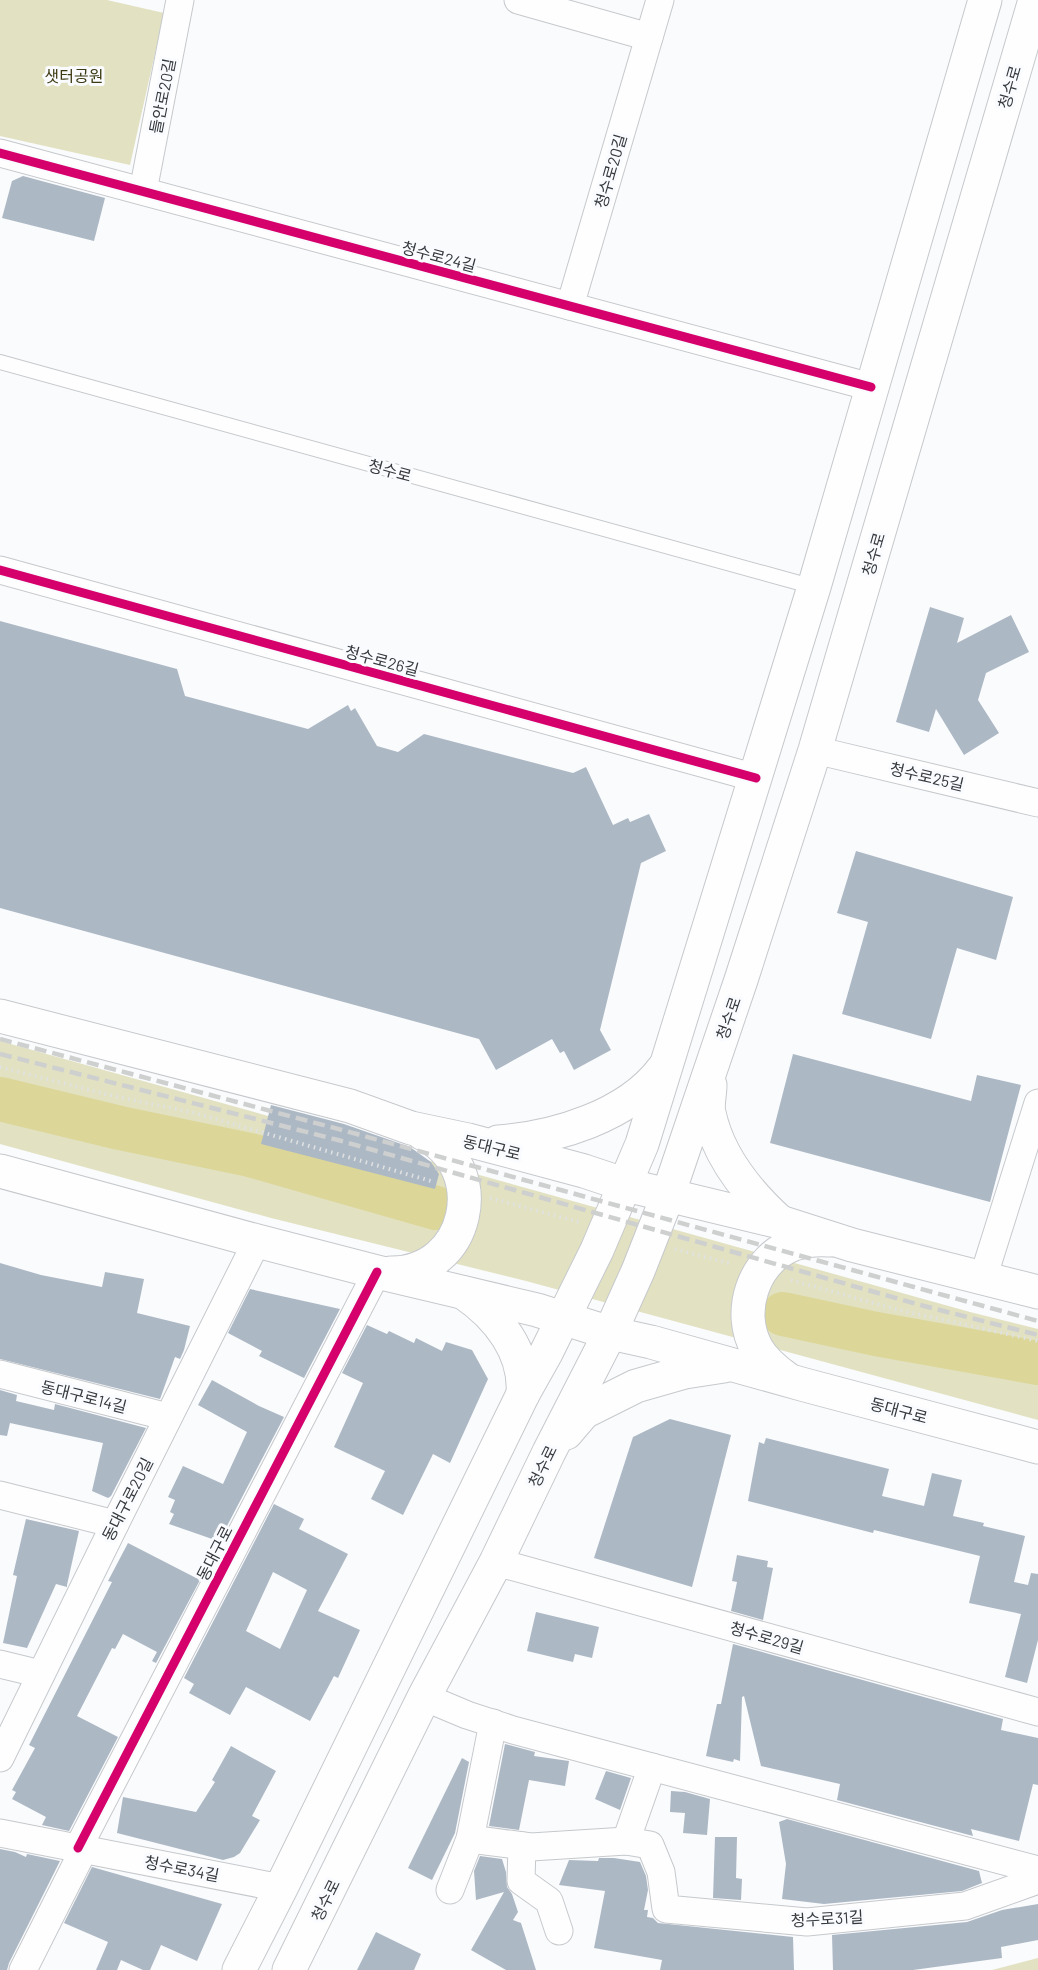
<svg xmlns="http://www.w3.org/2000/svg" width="1038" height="1970" font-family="Barlow,'Noto Sans KR',sans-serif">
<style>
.green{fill:#e2e1c2}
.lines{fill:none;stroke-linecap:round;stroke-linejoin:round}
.river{stroke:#dcd798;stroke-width:44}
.building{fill:#adb8c5;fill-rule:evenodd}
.service-casing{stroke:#c6c9cc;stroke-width:16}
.minor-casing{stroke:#c6c9cc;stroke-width:29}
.secondary-casing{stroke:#c6c9cc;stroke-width:35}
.path{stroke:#e0e2e2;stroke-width:4;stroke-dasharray:1.5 4.5;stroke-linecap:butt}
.service{stroke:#fefeff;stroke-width:14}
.minor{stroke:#fefeff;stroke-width:27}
.secondary{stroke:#fefeff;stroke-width:33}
.rail{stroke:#cecfcf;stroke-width:4.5;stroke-dasharray:12 6;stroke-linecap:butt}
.cycleway-casing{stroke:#f9fbfe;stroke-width:13}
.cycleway{stroke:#d6006c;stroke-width:9}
.labels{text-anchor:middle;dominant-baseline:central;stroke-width:6;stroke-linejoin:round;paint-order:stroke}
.park-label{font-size:16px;fill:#3d3a13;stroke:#f9fbfe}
.street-label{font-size:16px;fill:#35393e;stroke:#f9fbfe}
</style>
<rect width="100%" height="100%" fill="#fafbfd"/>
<g class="green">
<path d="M 0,0 L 107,0 L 164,13 L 130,165 L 0,136 Z"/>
<path d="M 0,1041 L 970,1312 L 1038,1329 L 1038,1420 L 526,1281 L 271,1218 L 0,1144 Z"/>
<path d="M 1038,1958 L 1038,1970 L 992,1970 Z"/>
</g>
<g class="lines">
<g class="river">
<path d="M 0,1099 L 120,1128 L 250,1155 L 436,1208"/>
<path d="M 783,1314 L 876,1334 L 1038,1363"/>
</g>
</g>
<g class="building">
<path d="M 23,176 L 105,198 L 94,241 L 2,218 L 12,181 Z"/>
<path d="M 930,607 L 964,618 L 957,643 L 1011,615 L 1029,652 L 986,673 L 978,700 L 999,733 L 964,755 L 936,709 L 929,732 L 896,722 Z"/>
<path d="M 0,621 L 177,669 L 185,696 L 308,729 L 348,705 L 351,711 L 355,708 L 377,746 L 398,752 L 424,734 L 573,773 L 586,767 L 613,825 L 628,818 L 630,822 L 649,814 L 666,851 L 641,863 L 600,1030 L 611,1050 L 574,1070 L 564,1051 L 560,1053 L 552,1039 L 496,1070 L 479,1039 L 0,908 Z"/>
<path d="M 856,851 L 1013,897 L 996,960 L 957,948 L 931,1039 L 842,1014 L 868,922 L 837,913 Z"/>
<path d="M 793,1054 L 971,1101 L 977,1075 L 1021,1085 L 990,1202 L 770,1143 Z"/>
<path d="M 271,1105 L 344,1124 L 410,1147 L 431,1162 L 439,1174 L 435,1189 L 261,1144 Z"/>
<path d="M 0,1263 L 41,1275 L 102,1287 L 105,1272 L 144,1279 L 137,1313 L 190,1326 L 184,1350 L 180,1359 L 175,1357 L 160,1399 L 0,1359 Z"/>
<path d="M 250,1289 L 340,1309 L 304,1378 L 259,1356 L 262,1351 L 228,1333 Z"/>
<path d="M 367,1325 L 387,1334 L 389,1331 L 414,1343 L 416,1338 L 442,1351 L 446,1342 L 472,1350 L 488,1379 L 450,1463 L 433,1454 L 403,1515 L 371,1499 L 385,1471 L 334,1447 L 363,1383 L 342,1373 Z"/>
<path d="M 212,1380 L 259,1406 L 284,1417 L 216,1547 L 213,1546 L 215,1540 L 169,1524 L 174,1514 L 170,1512 L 175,1500 L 168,1497 L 183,1466 L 223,1484 L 247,1432 L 198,1405 Z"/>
<path d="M 0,1390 L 17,1395 L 16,1401 L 54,1410 L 55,1404 L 146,1428 L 111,1496 L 108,1498 L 92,1491 L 103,1443 L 10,1423 L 7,1436 L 0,1435 Z"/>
<path d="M 670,1419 L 731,1435 L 692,1587 L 594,1558 L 633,1437 Z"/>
<path d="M 766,1438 L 889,1469 L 882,1496 L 924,1506 L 932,1473 L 962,1480 L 953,1516 L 984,1523 L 983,1526 L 1025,1536 L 1014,1582 L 1028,1585 L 1031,1573 L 1038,1574 L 1038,1640 L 1027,1683 L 1005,1677 L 1021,1614 L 969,1603 L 980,1556 L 874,1530 L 873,1533 L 748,1501 L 759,1442 L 764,1444 Z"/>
<path d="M 274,1504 L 304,1519 L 299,1529 L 348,1554 L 318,1611 L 360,1630 L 338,1678 L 334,1676 L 310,1721 L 246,1687 L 230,1715 L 189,1693 L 194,1684 L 184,1678 ZM 273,1572 L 307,1590 L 280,1649 L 246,1631 Z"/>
<path d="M 26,1519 L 79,1531 L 67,1585 L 67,1587 L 56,1584 L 27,1648 L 3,1643 L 17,1576 L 13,1575 Z"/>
<path d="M 128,1543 L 200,1580 L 156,1663 L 152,1661 L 157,1652 L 123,1634 L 115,1649 L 112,1648 L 77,1716 L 118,1737 L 69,1831 L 42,1825 L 46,1817 L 12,1799 L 16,1792 L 12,1790 L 35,1748 L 29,1745 L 112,1582 L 108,1581 Z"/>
<path d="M 737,1555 L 768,1561 L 767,1567 L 773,1568 L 763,1620 L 731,1611 L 737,1582 L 732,1581 Z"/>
<path d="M 536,1612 L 599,1627 L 592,1658 L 575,1654 L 573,1662 L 527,1651 Z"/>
<path d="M 733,1644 L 1003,1719 L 1001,1730 L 1038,1738 L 1038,1785 L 1033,1784 L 1019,1841 L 971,1829 L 973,1836 L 837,1800 L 840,1784 L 761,1766 L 744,1696 L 742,1697 L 740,1761 L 734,1759 L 733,1762 L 706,1756 L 717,1704 L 721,1704 Z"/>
<path d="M 505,1744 L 535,1752 L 534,1756 L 569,1761 L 565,1786 L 529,1780 L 519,1830 L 489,1826 Z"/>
<path d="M 231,1746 L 276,1771 L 252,1816 L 260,1820 L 240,1853 L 234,1857 L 223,1860 L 117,1833 L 123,1797 L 196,1812 L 215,1782 L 212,1780 Z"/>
<path d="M 462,1758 L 469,1762 L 455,1833 L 432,1880 L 408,1868 Z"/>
<path d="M 606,1771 L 631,1778 L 620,1810 L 595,1799 Z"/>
<path d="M 671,1791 L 685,1792 L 710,1799 L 707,1835 L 683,1833 L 685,1813 L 670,1812 Z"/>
<path d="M 787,1819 L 979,1871 L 982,1883 L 962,1891 L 824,1904 L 782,1899 L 786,1864 L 779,1822 Z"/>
<path d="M 715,1837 L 737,1837 L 736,1878 L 742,1879 L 741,1900 L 713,1898 Z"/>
<path d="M 0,1849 L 15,1852 L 26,1857 L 27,1854 L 60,1861 L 9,1963 L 7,1970 L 0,1970 Z"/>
<path d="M 480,1856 L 502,1859 L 506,1872 L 507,1887 L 512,1894 L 518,1912 L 513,1920 L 521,1923 L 536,1970 L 506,1970 L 471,1950 L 504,1892 L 476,1900 L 474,1871 Z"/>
<path d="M 599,1858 L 614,1858 L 640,1862 L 646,1876 L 648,1890 L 644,1910 L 648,1910 L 647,1917 L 653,1918 L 658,1923 L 793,1937 L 794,1970 L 660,1970 L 662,1960 L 594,1948 L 605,1891 L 559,1885 L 569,1860 L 598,1861 Z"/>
<path d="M 92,1867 L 222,1904 L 197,1961 L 161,1945 L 150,1970 L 143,1970 L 121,1960 L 117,1970 L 96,1970 L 108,1942 L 64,1923 Z"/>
<path d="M 1038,1904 L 1038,1940 L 1001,1947 L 1002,1958 L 913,1970 L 833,1970 L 832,1935 L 967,1922 L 1002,1910 Z"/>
<path d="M 376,1932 L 421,1954 L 414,1970 L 357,1970 Z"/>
</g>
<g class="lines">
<defs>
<path id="service" d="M 0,362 L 814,587"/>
<g id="minor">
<path d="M 518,0 L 649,37"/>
<path d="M 0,153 L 871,387"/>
<path d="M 143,191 L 180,0"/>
<path d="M 570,306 L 660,0"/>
<path d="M 0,570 L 756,778"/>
<path d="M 815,750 L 1038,803"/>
<path d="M 983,1278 L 1038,1103"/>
<path d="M 0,1374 L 168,1417"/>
<path d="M 0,1495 L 115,1524"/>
<path d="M 496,1562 L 1038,1712"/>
<path d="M 0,1664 L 41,1674"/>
<path d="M 424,1697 L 467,1715 L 513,1730 L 1038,1870"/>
<path d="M 0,1758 L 115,1524 L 257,1241"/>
<path d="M 0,1833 L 281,1888"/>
<path d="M 470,1839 L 531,1847 L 626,1841 L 650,1845 L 661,1872 L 666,1909 L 807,1922 L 965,1906 L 1038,1880"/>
<path d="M 626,1841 L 652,1767"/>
<path d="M 522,1846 L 521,1881 L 549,1901 L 559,1931"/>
<path d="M 78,1848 L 377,1272"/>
<path d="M 450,1890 L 470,1839 L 493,1723"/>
<path d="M 23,1970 L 84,1849"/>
</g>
<g id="secondary">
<path d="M 0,1016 L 350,1106 L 411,1128 L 468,1140 L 584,1171 L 626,1185 L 780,1222 L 852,1245 L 1038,1292"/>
<path d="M 710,1085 C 710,1094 707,1105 709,1113 C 718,1156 749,1194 780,1222"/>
<path d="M 498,1142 C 555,1138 628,1116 663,1069"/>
<path d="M 0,1171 L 257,1241 L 377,1272 L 537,1310 L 610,1333 L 651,1342 L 805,1385 L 1038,1447"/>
<path d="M 391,1273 C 469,1274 493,1167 422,1133"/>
<path d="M 464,1293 C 498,1316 526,1352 523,1394"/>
<path d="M 786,1378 C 775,1370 764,1361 757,1349 C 736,1312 753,1260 794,1244 C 806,1240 817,1239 830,1240"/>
<path d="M 566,1433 L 584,1412 L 636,1386 L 685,1372 L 724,1366"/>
<path d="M 239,1970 L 281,1888 L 523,1394 L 546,1353 L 597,1250 L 642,1144 L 814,587 L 985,0"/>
<path d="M 289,1970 L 424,1697 L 496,1562 L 549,1452 L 610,1333 L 638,1271 L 668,1195 L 741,980 L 815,750 L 1035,0"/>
</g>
</defs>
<use href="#service" class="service-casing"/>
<use href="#minor" class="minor-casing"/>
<use href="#secondary" class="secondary-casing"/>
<g class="path">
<path d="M 0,1067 L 109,1095 L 195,1113 L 431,1181"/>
<path d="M 490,1198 L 579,1222"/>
<path d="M 675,1249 L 732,1264"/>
<path d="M 791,1280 L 895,1309 L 1038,1341"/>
</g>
<use href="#service" class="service"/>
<use href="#minor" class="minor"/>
<use href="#secondary" class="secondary"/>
<g class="rail">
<path d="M 0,1039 L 342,1130 L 1038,1321"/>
<path d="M 0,1054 L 338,1140 L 924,1306 L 1038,1335"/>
</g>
<defs>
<g id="cycleway">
<path d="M 0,153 L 871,387"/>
<path d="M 0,570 L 756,778"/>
<path d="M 78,1848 L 377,1272"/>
</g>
</defs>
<use href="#cycleway" class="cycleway-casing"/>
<use href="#cycleway" class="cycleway"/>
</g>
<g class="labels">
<g class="park-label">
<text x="74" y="75">샛터공원</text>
</g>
<g class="street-label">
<text transform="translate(1009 87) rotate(-74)">청수로</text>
<text transform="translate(162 96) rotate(-79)">들안로20길</text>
<text transform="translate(610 171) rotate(-74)">청수로20길</text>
<text transform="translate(439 256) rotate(15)">청수로24길</text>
<text transform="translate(390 470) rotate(15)">청수로</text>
<text transform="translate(873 554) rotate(-74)">청수로</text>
<text transform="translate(382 660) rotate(15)">청수로26길</text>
<text transform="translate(927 776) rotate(13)">청수로25길</text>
<text transform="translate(728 1018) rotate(-71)">청수로</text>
<text transform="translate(492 1147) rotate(14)">동대구로</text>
<text transform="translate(84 1396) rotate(14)">동대구로14길</text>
<text transform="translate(899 1410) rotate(15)">동대구로</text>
<text transform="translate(542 1466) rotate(-64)">청수로</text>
<text transform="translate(127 1499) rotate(-63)">동대구로20길</text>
<text transform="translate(214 1553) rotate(-63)">동대구로</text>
<text transform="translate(767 1637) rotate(16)">청수로29길</text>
<text transform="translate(182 1868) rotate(11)">청수로34길</text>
<text transform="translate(325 1900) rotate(-64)">청수로</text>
<text transform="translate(827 1918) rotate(-3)">청수로31길</text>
</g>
</g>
</svg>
